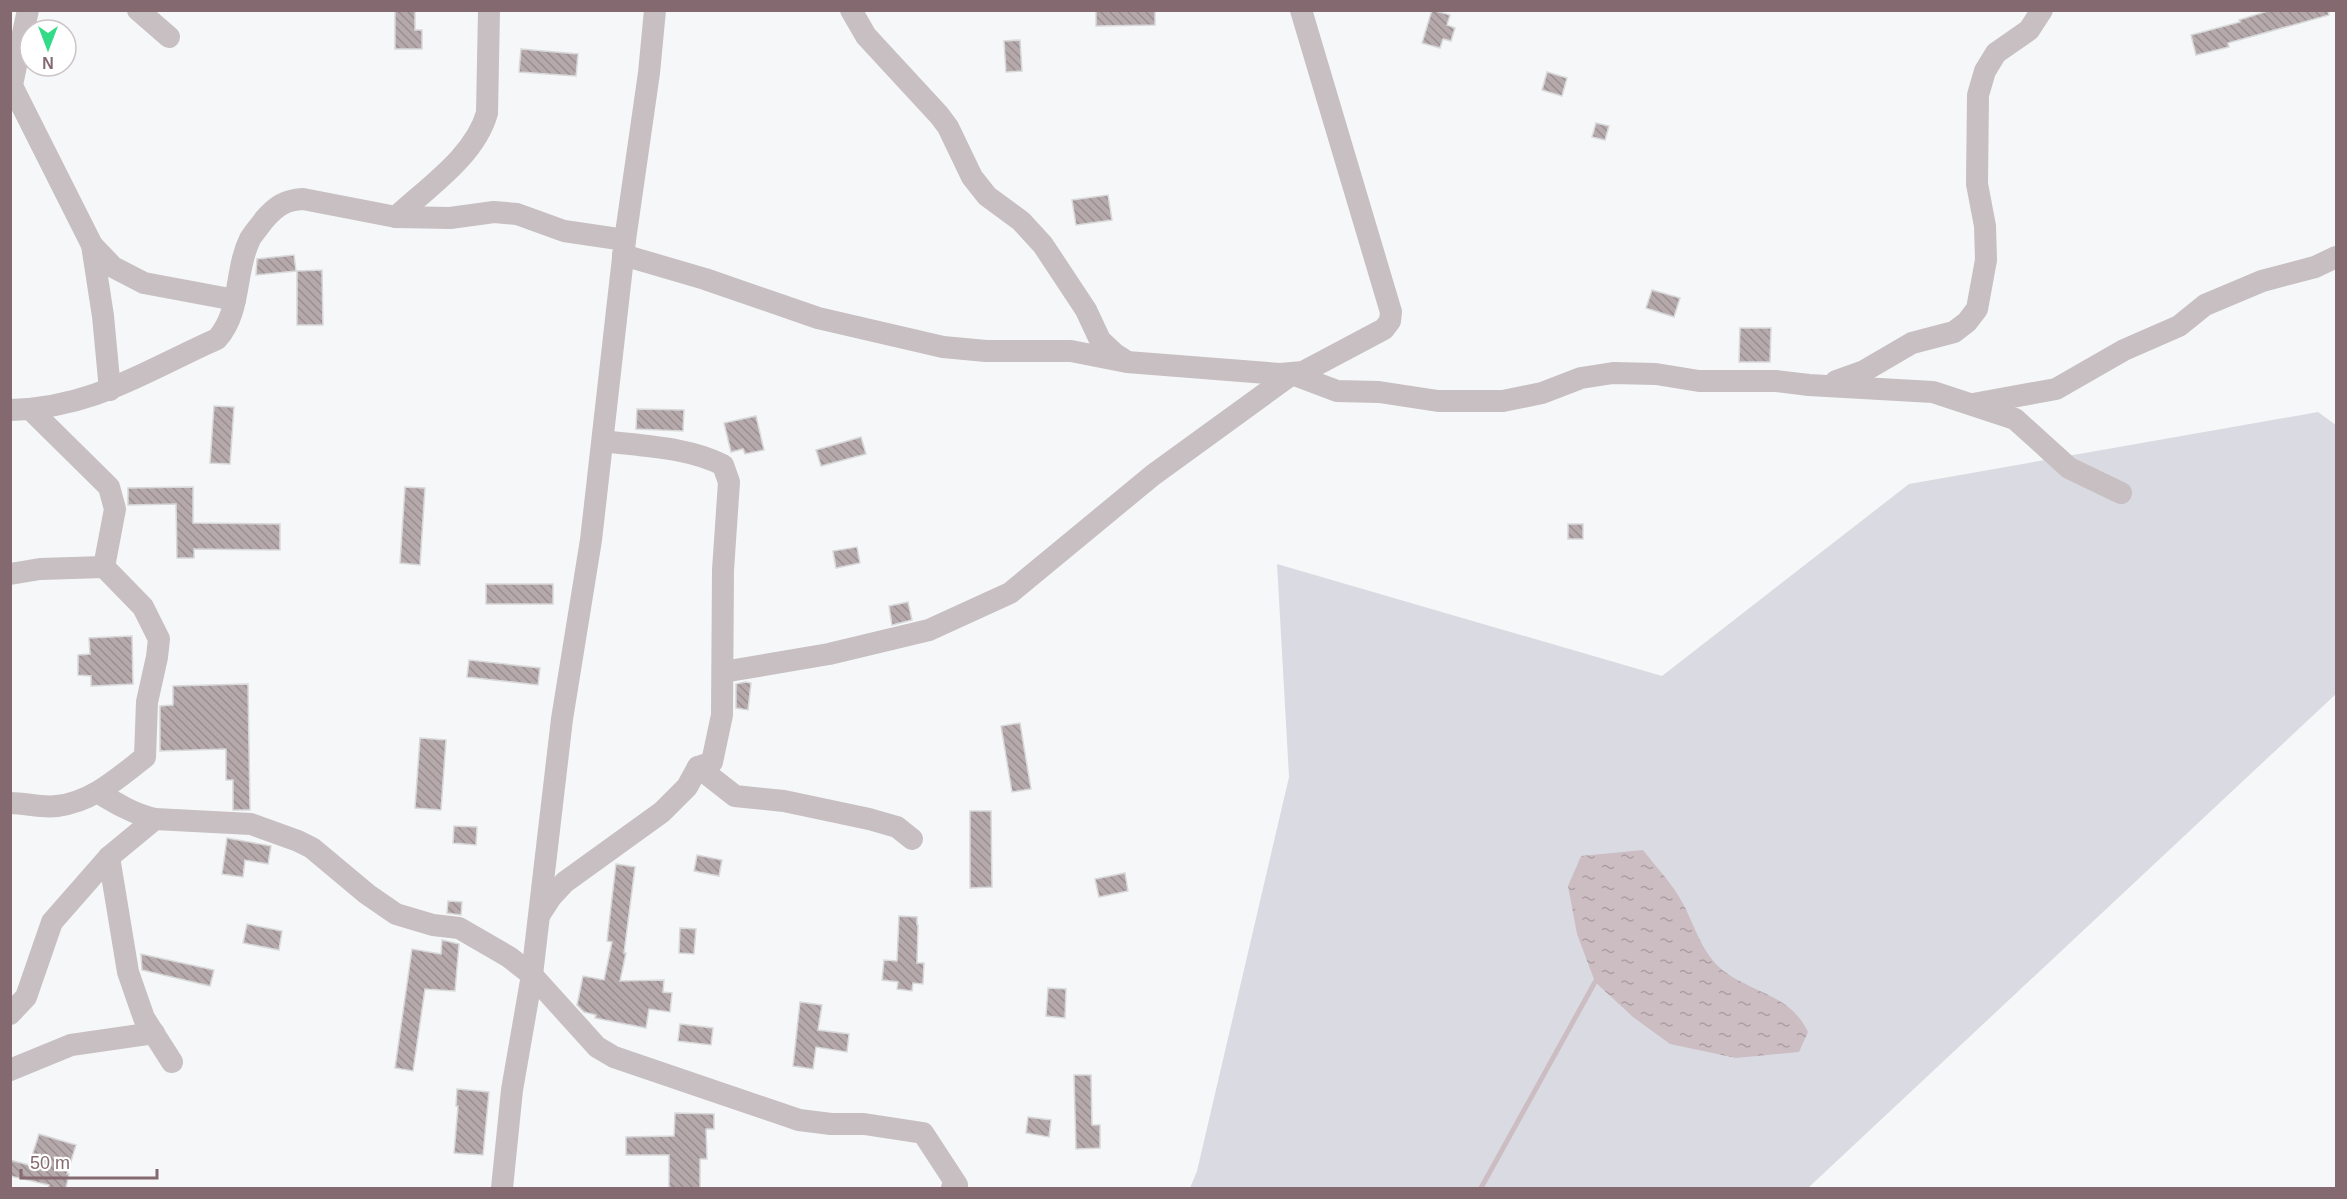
<svg xmlns="http://www.w3.org/2000/svg" width="2347" height="1199" font-family="Helvetica,sans-serif">
<style>
.green{fill:#dadbe2}
.water{fill:url(#water-ripples)}
.lines{fill:none;stroke-linecap:round;stroke-linejoin:round}
.stream{stroke:#ccbdc3;stroke-width:5}
.building{fill:url(#building-back-hatch);stroke:#d8d9da;stroke-width:1.5}
.minor{stroke:#c7bfc1;stroke-width:22}
</style>
<defs>
<pattern id="water-ripples" width="26" height="14" patternUnits="userSpaceOnUse" patternTransform="scale(1.5)"><rect width="26" height="14" fill="#ccbdc3"/><path d="M2 4q2-2 4 0t4 0M15 11q2-2 4 0t4 0" fill="none" stroke="#ab9ea3"/></pattern>
<pattern id="building-back-hatch" width="6" height="6" patternUnits="userSpaceOnUse" patternTransform="scale(1.5)"><rect width="6" height="6" fill="#b6a9ac"/><path d="M-1 5l2 2M0 0l6 6M5-1l2 2" fill="none" stroke="#9a8e90"/></pattern>
</defs>
<rect width="100%" height="100%" fill="#f6f7f8"/>
<path class="green" d="M 2318,412 L 2336,425 L 2336,694 L 1808,1188 L 1190,1188 L 1197,1171 L 1289,777 L 1277,564 L 1662,676 L 1909,484 Z"/>
<path class="water" d="M 1643,850 C 1656,867 1672,883 1682,902 C 1696,927 1702,957 1728,974 C 1757,994 1791,996 1808,1032 L 1799,1052 L 1736,1058 L 1670,1044 L 1633,1017 L 1595,982 L 1577,934 L 1568,886 L 1581,856 Z"/>
<g class="lines">
<path class="stream" d="M 1481,1188 L 1595,982"/>
</g>
<g class="building">
<path d="M 395,10 L 415,10 L 415,30 L 422,30 L 422,49 L 395,49 Z"/>
<path d="M 1096,10 L 1155,10 L 1155,25 L 1096,26 Z"/>
<path d="M 1432,10 L 1450,15 L 1447,25 L 1455,28 L 1451,41 L 1443,39 L 1440,48 L 1422,43 Z"/>
<path d="M 2271,10 L 2328,10 L 2329,15 L 2228,43 L 2229,47 L 2196,55 L 2191,35 L 2240,22 L 2239,20 Z"/>
<path d="M 1020,40 L 1022,71 L 1006,72 L 1004,41 Z"/>
<path d="M 521,49 L 578,54 L 576,76 L 519,72 Z"/>
<path d="M 1547,72 L 1567,78 L 1562,96 L 1542,90 Z"/>
<path d="M 1596,123 L 1609,126 L 1605,140 L 1592,137 Z"/>
<path d="M 1108,195 L 1112,220 L 1076,225 L 1072,200 Z"/>
<path d="M 294,255 L 296,271 L 256,275 L 257,259 Z"/>
<path d="M 322,270 L 323,325 L 297,325 L 297,271 Z"/>
<path d="M 1652,290 L 1680,298 L 1674,317 L 1646,308 Z"/>
<path d="M 1740,328 L 1771,328 L 1770,362 L 1739,362 Z"/>
<path d="M 214,406 L 234,407 L 230,464 L 210,463 Z"/>
<path d="M 637,409 L 684,410 L 683,431 L 636,429 Z"/>
<path d="M 756,416 L 764,450 L 745,454 L 743,449 L 731,452 L 724,423 Z"/>
<path d="M 861,437 L 866,454 L 821,466 L 816,450 Z"/>
<path d="M 193,487 L 193,523 L 280,524 L 280,550 L 194,549 L 194,558 L 177,558 L 176,504 L 128,505 L 128,488 Z"/>
<path d="M 405,487 L 425,488 L 420,565 L 400,563 Z"/>
<rect x="1568" y="524" width="15" height="15"/>
<path d="M 857,547 L 860,563 L 836,568 L 833,551 Z"/>
<rect x="486" y="584" width="67" height="20"/>
<path d="M 908,602 L 912,620 L 892,625 L 889,606 Z"/>
<path d="M 132,636 L 133,684 L 91,686 L 91,676 L 78,675 L 78,655 L 90,654 L 89,638 Z"/>
<path d="M 469,660 L 540,668 L 538,685 L 467,677 Z"/>
<path d="M 745,682 L 751,683 L 748,710 L 736,708 L 736,684 Z"/>
<path d="M 248,684 L 250,810 L 233,810 L 233,780 L 226,780 L 226,749 L 160,751 L 160,706 L 173,705 L 173,686 Z"/>
<path d="M 1020,723 L 1031,789 L 1012,792 L 1001,726 Z"/>
<path d="M 420,738 L 446,740 L 441,810 L 415,808 Z"/>
<path d="M 970,811 L 991,811 L 992,887 L 970,888 Z"/>
<path d="M 454,826 L 477,827 L 476,845 L 453,843 Z"/>
<path d="M 227,838 L 271,846 L 268,864 L 245,860 L 243,877 L 222,874 Z"/>
<path d="M 697,855 L 722,860 L 719,876 L 694,871 Z"/>
<path d="M 616,864 L 635,867 L 624,953 L 626,953 L 620,981 L 664,980 L 663,992 L 672,993 L 670,1012 L 649,1009 L 646,1028 L 595,1018 L 596,1015 L 584,1012 L 577,1005 L 583,976 L 604,980 L 612,942 L 607,941 Z"/>
<path d="M 1125,873 L 1128,891 L 1099,897 L 1095,879 Z"/>
<path d="M 448,901 L 462,902 L 461,915 L 447,913 Z"/>
<path d="M 899,916 L 917,917 L 917,925 L 918,925 L 917,963 L 924,963 L 923,984 L 913,983 L 912,991 L 897,989 L 898,982 L 882,980 L 884,960 L 897,961 Z"/>
<path d="M 247,924 L 282,931 L 279,950 L 243,943 Z"/>
<path d="M 680,928 L 696,929 L 694,954 L 679,953 Z"/>
<path d="M 442,940 L 459,944 L 455,991 L 425,989 L 413,1071 L 395,1068 L 412,949 L 441,954 Z"/>
<path d="M 141,954 L 214,970 L 210,986 L 142,970 Z"/>
<path d="M 1048,988 L 1066,989 L 1065,1018 L 1046,1016 Z"/>
<path d="M 800,1002 L 822,1005 L 818,1030 L 849,1034 L 847,1052 L 816,1047 L 813,1069 L 793,1066 Z"/>
<path d="M 680,1024 L 713,1028 L 711,1045 L 678,1041 Z"/>
<path d="M 1074,1075 L 1091,1075 L 1092,1125 L 1100,1125 L 1100,1148 L 1076,1149 Z"/>
<path d="M 457,1089 L 489,1092 L 483,1155 L 454,1153 L 458,1106 L 456,1106 Z"/>
<path d="M 675,1113 L 714,1114 L 714,1129 L 706,1129 L 707,1159 L 700,1159 L 700,1188 L 669,1188 L 669,1155 L 626,1155 L 626,1137 L 674,1136 Z"/>
<path d="M 1028,1117 L 1051,1120 L 1049,1137 L 1026,1133 Z"/>
<path d="M 39,1134 L 76,1145 L 67,1174 L 69,1174 L 66,1188 L 48,1188 L 49,1185 L 10,1176 L 10,1160 L 29,1165 Z"/>
</g>
<g class="lines">
<g class="minor">
<path d="M 138,10 L 169,37"/>
<path d="M 851,10 L 866,36 L 939,115 L 948,127 L 972,177 L 987,196 L 1021,221 L 1043,245 L 1086,310 L 1100,340 L 1115,354 L 1123,359"/>
<path d="M 10,82 L 92,245 L 103,316 L 110,390"/>
<path d="M 10,94 L 28,10"/>
<path d="M 396,217 C 428,187 475,156 487,113 L 489,10"/>
<path d="M 92,245 L 113,267 L 144,283 L 235,300"/>
<path d="M 623,255 L 705,279 L 818,318 L 943,347 L 986,351 L 1071,351 L 1127,362 L 1280,374 L 1303,372 L 1384,329 L 1390,321 L 1391,312 L 1301,10"/>
<path d="M 1292,374 L 1337,391 L 1379,392 L 1438,401 L 1503,401 L 1542,393 L 1581,378 L 1613,373 L 1656,374 L 1699,381 L 1776,381 L 1809,385 L 1933,392 L 2015,419 L 2069,468 L 2121,493"/>
<path d="M 1836,381 L 1864,371 L 1912,343 L 1954,332 L 1967,322 L 1977,309 L 1986,260 L 1985,226 L 1977,184 L 1978,95 L 1985,71 L 1996,53 L 2029,30 L 2042,10"/>
<path d="M 1973,404 L 2056,389 L 2124,350 L 2179,326 L 2205,305 L 2262,281 L 2315,267 L 2336,257"/>
<path d="M 30,409 L 109,487 L 115,509 L 104,567"/>
<path d="M 10,410 C 93,408 145,371 217,339 C 242,311 234,271 250,239 C 254,232 260,226 264,220 C 276,206 285,200 303,199 L 396,217 L 450,218 L 494,212 L 517,214 L 564,231 L 625,240"/>
<path d="M 10,574 L 40,569 L 104,567 L 143,607 L 159,639 L 157,657 L 147,702 L 145,757 C 118,778 92,802 57,806 C 41,808 26,803 10,803"/>
<path d="M 723,672 L 829,654 L 929,630 L 1010,593 L 1153,475 L 1292,374"/>
<path d="M 698,767 L 735,796 L 784,801 L 869,819 L 897,827 L 912,839"/>
<path d="M 99,793 C 117,804 134,814 155,819 L 251,824 L 298,841 L 312,848 L 367,894 L 396,914 L 433,925 L 459,928 L 509,957 L 532,975 L 597,1047 L 614,1057 L 799,1120 L 831,1124 L 864,1124 L 923,1133 L 957,1185 L 952,1188"/>
<path d="M 109,857 L 128,972 L 144,1018 L 172,1062"/>
<path d="M 540,914 L 551,897 L 565,882 L 662,812 L 687,787 L 698,767 L 712,762 L 722,715 L 723,570 L 729,482 L 723,465 C 687,447 642,446 603,441"/>
<path d="M 10,1014 L 26,997 L 52,922 L 109,857 L 155,819"/>
<path d="M 10,1070 L 71,1045 L 154,1033"/>
<path d="M 502,1188 L 512,1090 L 532,975 L 562,719 L 591,540 L 625,240 L 649,73 L 655,10"/>
</g>
</g>
<rect width="2347" height="1199" fill="none" stroke="#856970" stroke-width="24"/>
<g transform="translate(48 48) rotate(180)"><circle r="28" fill="#ffffff" stroke="#cec3c6" stroke-width="1.5"/>
<path d="M0-4.5L10 22L0 15L-10 22Z" fill="#33db89"/>
<text y="-9" font-size="16" font-weight="bold" text-anchor="middle" fill="#856970">N</text>
</g>
<path d="M21 1169v9h136v-9" fill="none" stroke="#856970" stroke-width="3"/>
<text x="30" y="1169" font-size="18" fill="#856970" stroke="#ffffff" stroke-width="4.5" paint-order="stroke">50 m</text>
</svg>
